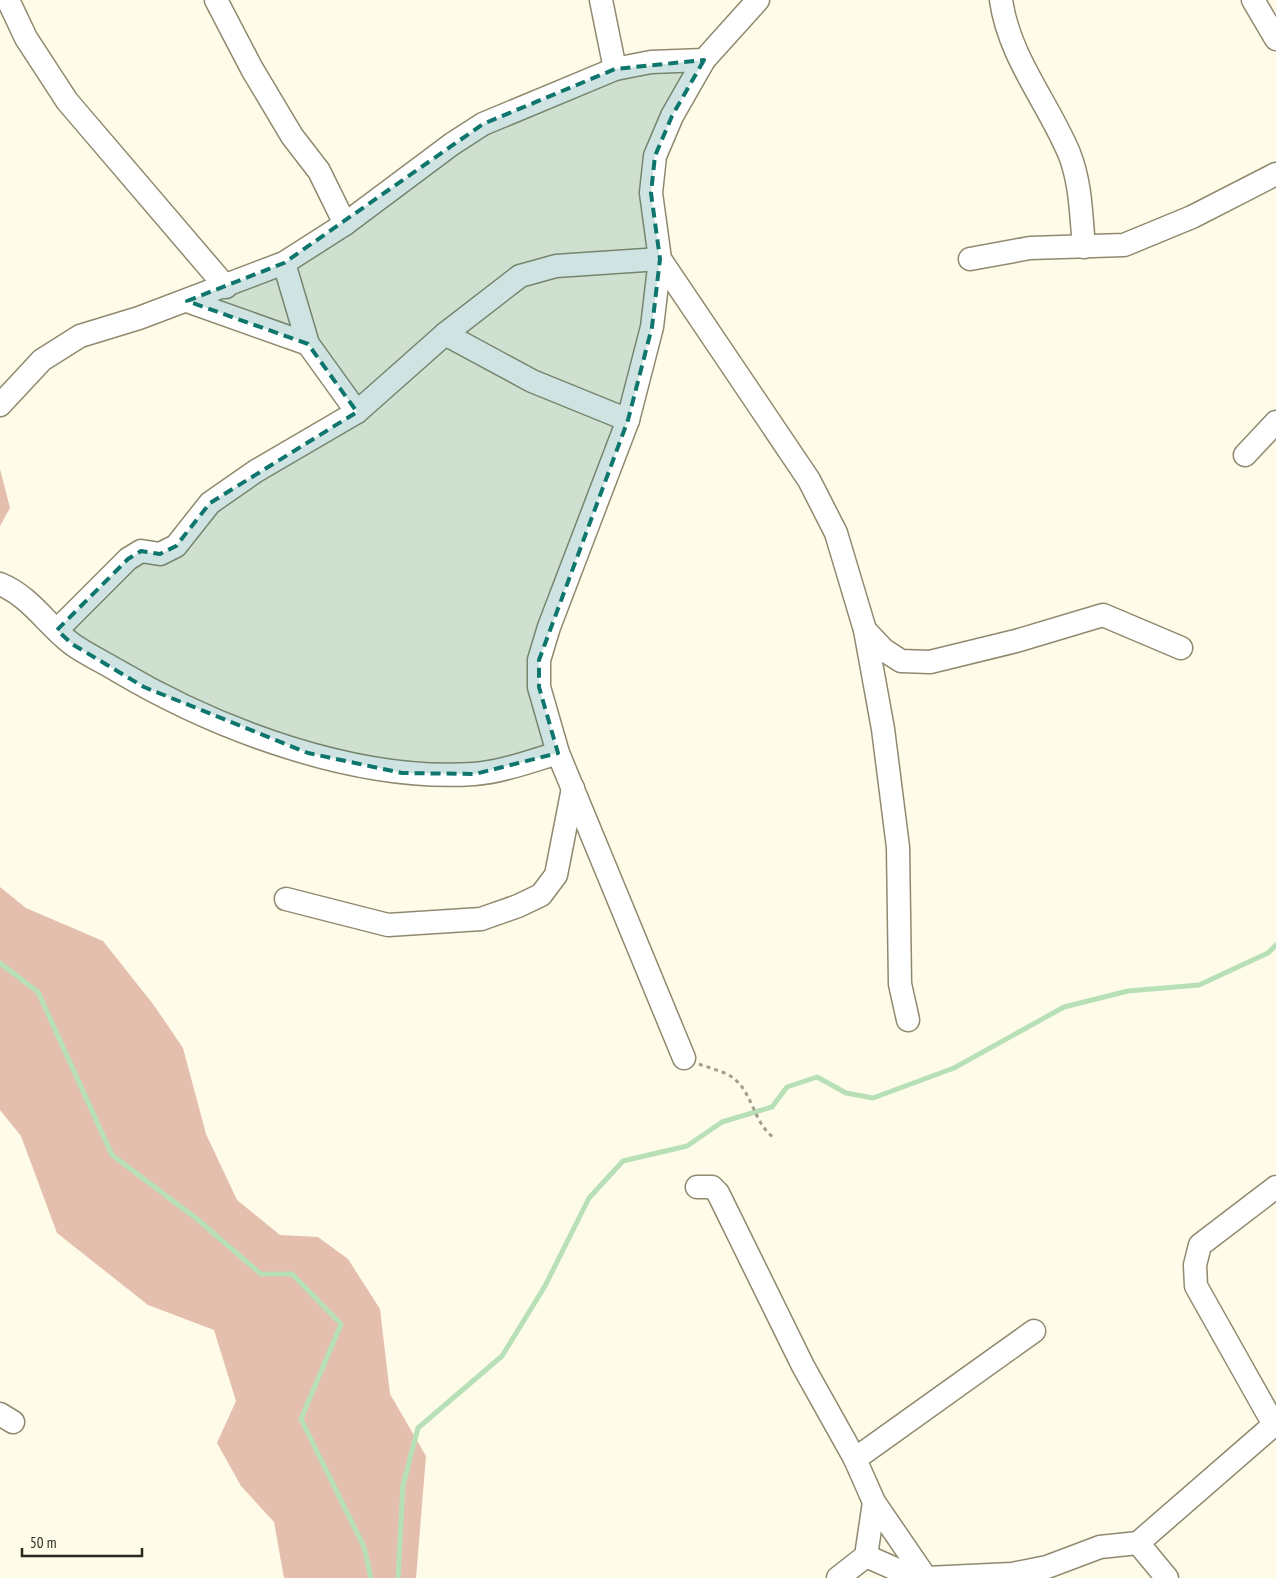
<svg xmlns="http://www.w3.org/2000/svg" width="1276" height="1578" font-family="'PT Sans Narrow',sans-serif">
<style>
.green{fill:#e4bfad}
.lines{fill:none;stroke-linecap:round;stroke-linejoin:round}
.stream{stroke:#b7e0b7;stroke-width:5}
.minor-casing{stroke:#8f896e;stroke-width:25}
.path{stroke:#a19d8f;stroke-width:3;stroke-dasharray:4 4;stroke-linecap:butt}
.minor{stroke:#fff;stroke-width:22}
.marked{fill:#0f766e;fill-opacity:0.2;stroke:#0f766e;stroke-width:4;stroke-dasharray:10 6;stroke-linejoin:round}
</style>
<rect width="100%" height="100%" fill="#fffbe9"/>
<g class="green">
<path d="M 0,469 L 10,508 L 0,526 Z"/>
<path d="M 0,887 L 26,908 L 103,941 L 153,1004 L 183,1048 L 206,1134 L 237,1200 L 280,1235 L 318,1237 L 348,1259 L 380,1309 L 390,1394 L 426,1456 L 416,1578 L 284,1578 L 274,1522 L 241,1486 L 217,1443 L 236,1401 L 214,1330 L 148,1305 L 57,1233 L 21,1136 L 0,1110 Z"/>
</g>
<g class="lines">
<g class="stream">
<path d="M 0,963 L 38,992 L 112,1155 L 197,1219 L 261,1274 L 292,1274 L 341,1324 L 301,1419 L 364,1547 L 371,1578"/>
<path d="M 398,1578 L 403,1485 L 418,1428 L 502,1356 L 545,1286 L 589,1198 L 623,1161 L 687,1146 L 722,1122 L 772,1107 L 787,1087 L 817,1077 L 846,1093 L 873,1098 L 954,1068 L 1064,1007 L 1128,991 L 1199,985 L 1268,953 L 1276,945"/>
</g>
<defs>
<g id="minor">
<path d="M 8,0 L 26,38 L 67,101 L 226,287"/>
<path d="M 216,0 L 252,69 L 292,136 L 319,171 L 345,224"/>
<path d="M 601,0 L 615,69"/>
<path d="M 1001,0 C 1009,57 1047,101 1069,153 C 1081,183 1081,215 1084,247"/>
<path d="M 1253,0 L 1276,39"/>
<path d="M 970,259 L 1030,248 L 1124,245 L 1192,217 L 1276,174"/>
<path d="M 284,263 L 308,344 L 357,412"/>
<path d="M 187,301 L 308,344"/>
<path d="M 445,334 L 532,381 L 628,420"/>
<path d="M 0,405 L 42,360 L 80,336 L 139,318 L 284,263 L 345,224 L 452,144 L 483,124 L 615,69 L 651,62 L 704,60"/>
<path d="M 1245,455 L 1276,422"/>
<path d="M 0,584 C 30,596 47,625 72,644 C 86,654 103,662 118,671 C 218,730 356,782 474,774 C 502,772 531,761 558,753"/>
<path d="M 57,630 L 128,559 L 141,551 L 160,554 L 176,546 L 210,503 L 256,471 L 357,412 L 445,334 L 520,276 L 556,266 L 660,259 L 809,480 L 836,533 L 865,630 L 883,729 L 898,847 L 900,984 L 908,1020"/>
<path d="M 865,630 L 884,650 L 901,661 L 930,662 L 1016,641 L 1103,615 L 1181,648"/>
<path d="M 286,899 L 388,925 L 481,919 L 518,906 L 541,895 L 556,875 L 573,788"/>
<path d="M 684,1058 L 558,753 L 539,687 L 539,660 L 549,627 L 628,420 L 652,327 L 660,259 L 651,193 L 655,156 L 672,116 L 704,60 L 758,0"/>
<path d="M 697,1187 L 712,1187 L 718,1193 L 803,1366 L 855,1459 L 874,1502 L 926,1578"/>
<path d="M 0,1414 L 13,1422"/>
<path d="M 1273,1423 L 1196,1286 L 1195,1265 L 1200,1245 L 1276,1187"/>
<path d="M 855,1459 L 1034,1331"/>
<path d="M 866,1556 L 900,1571 L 926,1578 L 1012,1574 L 1047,1567 L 1100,1547 L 1138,1543"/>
<path d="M 838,1578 L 866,1556 L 874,1502"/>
<path d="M 1167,1578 L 1138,1543 L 1276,1423"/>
</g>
</defs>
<use href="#minor" class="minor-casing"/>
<path class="path" d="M 699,1064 C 709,1068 723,1071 732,1077 C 753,1092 753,1122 773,1137"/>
<use href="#minor" class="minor"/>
</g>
<path class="marked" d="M 704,60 L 672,116 L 655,156 L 651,193 L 660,259 L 652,327 L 628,420 L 539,660 L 539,687 L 558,753 L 475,774 L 402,773 L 308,753 L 144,687 L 72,644 L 57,630 L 128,559 L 141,551 L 160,554 L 176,546 L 210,503 L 357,412 L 308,344 L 187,301 L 284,263 L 483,124 L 615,69 Z"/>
<path d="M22 1548v8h120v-8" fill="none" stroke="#2a271d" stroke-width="2.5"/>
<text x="30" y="1548" font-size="15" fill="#2a271d" stroke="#fffbe9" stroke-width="4" paint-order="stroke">50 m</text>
</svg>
